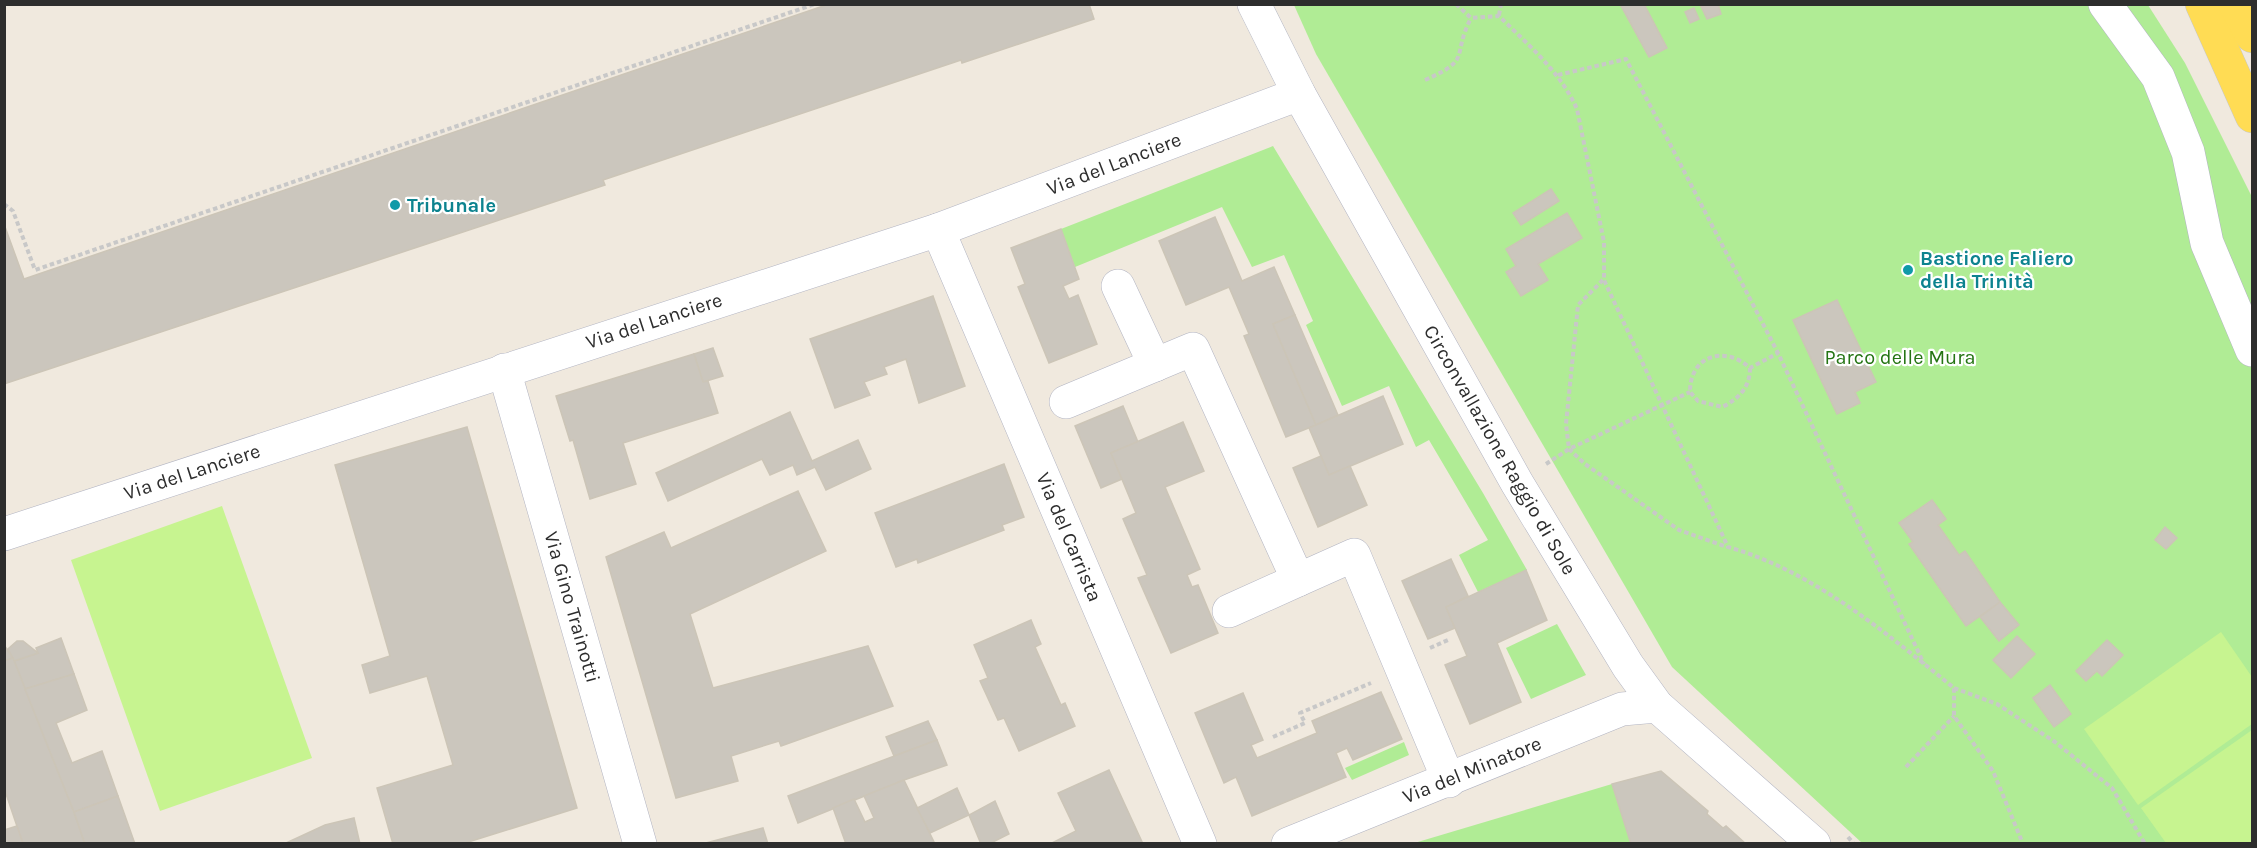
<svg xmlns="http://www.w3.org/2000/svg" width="2257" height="848" font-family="Karla,sans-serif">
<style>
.green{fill:#b0ec95}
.pitch{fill:#c7f490}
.building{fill:#cbc6bd;stroke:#ccc5b7;stroke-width:1.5}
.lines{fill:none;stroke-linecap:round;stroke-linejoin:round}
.minor-casing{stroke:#b2b4c2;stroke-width:34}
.major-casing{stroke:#c8c8c8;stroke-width:34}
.path{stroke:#c8c8c8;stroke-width:4;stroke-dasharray:4.5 3;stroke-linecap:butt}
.minor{stroke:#fff;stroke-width:33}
.major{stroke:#ffdc54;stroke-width:33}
.culture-dot{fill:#0f9aa8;stroke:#fff;stroke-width:2}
.labels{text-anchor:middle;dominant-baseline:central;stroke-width:4.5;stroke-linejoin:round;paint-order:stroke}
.street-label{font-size:20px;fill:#2d2d2d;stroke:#fff}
.culture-label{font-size:20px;font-weight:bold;fill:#0d838f;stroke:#fff;text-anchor:start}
.park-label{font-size:20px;fill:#247413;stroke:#fff}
</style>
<rect width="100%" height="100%" fill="#f0e9de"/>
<g class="green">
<path d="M 1294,5 L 2148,5 L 2185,63 L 2252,197 L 2252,843 L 1862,843 L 1672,667 L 1316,54 Z"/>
<path d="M 1273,146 L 1483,493 L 1527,570 L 1478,592 L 1459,555 L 1488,540 L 1429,440 L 1416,447 L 1389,386 L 1342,406 L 1306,325 L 1313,321 L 1284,255 L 1252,267 L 1222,207 L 1075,267 L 1061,229 Z"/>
<path d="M 1557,624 L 1586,675 L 1531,699 L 1506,648 Z"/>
<path d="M 1404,742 L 1409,755 L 1352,780 L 1345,768 Z"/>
<path d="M 1612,784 L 1631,844 L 1411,844 Z"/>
</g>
<g class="pitch">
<path d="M 222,506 L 312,758 L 160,811 L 71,560 Z"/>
<path d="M 2221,632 L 2252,677 L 2252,724 L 2138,805 L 2084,729 Z"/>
<path d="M 2252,730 L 2252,843 L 2166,843 L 2141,808 Z"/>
</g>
<g class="building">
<path d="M 829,4 L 1089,4 L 1094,19 L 962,63 L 961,60 L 603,180 L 605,185 L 4,384 L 4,224 L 24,279 Z"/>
<path d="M 1620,4 L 1644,4 L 1667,48 L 1649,57 Z"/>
<path d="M 1718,4 L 1721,14 L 1707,19 L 1701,6 Z"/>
<path d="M 1694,8 L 1699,19 L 1690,23 L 1685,12 Z"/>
<path d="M 1551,189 L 1559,201 L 1521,225 L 1513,213 Z"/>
<path d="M 1567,213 L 1582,238 L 1538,264 L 1548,280 L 1521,296 L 1506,272 L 1516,266 L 1506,249 Z"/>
<path d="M 1215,217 L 1242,281 L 1274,267 L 1295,315 L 1273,324 L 1316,425 L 1286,437 L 1244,336 L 1249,334 L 1229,287 L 1186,305 L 1159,241 Z"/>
<path d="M 1061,229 L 1079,279 L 1063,286 L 1069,299 L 1078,295 L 1097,344 L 1049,363 L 1018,287 L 1025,284 L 1011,248 Z"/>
<path d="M 933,296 L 965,386 L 919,403 L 906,359 L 884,367 L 887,374 L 864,382 L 870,395 L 835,408 L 810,339 Z"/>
<path d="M 1837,300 L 1876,382 L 1855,392 L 1860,403 L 1837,414 L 1793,320 Z"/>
<path d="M 1295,315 L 1338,415 L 1316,425 L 1273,324 Z"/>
<path d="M 713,348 L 723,376 L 703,382 L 694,354 Z"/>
<path d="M 694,354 L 703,382 L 708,381 L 718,413 L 623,443 L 636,484 L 590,499 L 573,440 L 570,441 L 556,396 Z"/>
<path d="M 1383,396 L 1403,444 L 1329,475 L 1309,428 Z"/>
<path d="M 1123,406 L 1138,442 L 1111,453 L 1122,479 L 1101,488 L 1075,426 Z"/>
<path d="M 790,412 L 812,461 L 858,440 L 871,469 L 826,490 L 815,467 L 797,475 L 793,465 L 770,475 L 762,459 L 668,501 L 656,473 Z"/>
<path d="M 1183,422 L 1204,471 L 1165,487 L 1200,569 L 1187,575 L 1192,587 L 1198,585 L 1218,633 L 1171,653 L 1138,578 L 1147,575 L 1123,519 L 1136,513 L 1111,453 Z"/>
<path d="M 467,427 L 577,808 L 462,844 L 393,844 L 377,788 L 453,765 L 427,676 L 370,693 L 362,665 L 390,656 L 335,465 Z"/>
<path d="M 1321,456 L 1329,475 L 1350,466 L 1367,505 L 1318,527 L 1293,468 Z"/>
<path d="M 1004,464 L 1024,517 L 1002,525 L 1004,530 L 918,563 L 917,559 L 896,567 L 875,513 Z"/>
<path d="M 798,491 L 826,551 L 690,614 L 713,688 L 868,646 L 893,706 L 781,746 L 779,741 L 731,756 L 738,781 L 676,798 L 606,557 L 664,532 L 671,548 Z"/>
<path d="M 1932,500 L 1946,519 L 1938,525 L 1959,555 L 1965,551 L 2000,602 L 1966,626 L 1909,544 L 1913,542 L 1899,523 Z"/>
<path d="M 2165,527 L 2177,538 L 2166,549 L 2155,540 Z"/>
<path d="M 1451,559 L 1468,596 L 1446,607 L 1455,628 L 1428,639 L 1402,581 Z"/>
<path d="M 1526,570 L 1547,620 L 1497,643 L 1521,702 L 1470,724 L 1445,665 L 1467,656 L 1446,607 Z"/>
<path d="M 2000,602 L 2019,625 L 1999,641 L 1980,617 Z"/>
<path d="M 1031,620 L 1041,644 L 1035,647 L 1061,705 L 1065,703 L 1075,726 L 1019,751 L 1004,718 L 998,720 L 980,681 L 988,678 L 974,645 Z"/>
<path d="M 2017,636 L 2035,654 L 2011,678 L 1993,660 Z"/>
<path d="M 61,638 L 74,674 L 25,689 L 14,661 L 38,653 L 36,648 Z"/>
<path d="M 2107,640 L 2123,655 L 2102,676 L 2097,671 L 2086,681 L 2076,671 Z"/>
<path d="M 17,641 L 23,641 L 38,653 L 14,661 L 8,649 Z"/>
<path d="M 4,645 L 13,658 L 4,661 Z"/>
<path d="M 13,658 L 74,812 L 85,844 L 23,844 L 4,788 L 4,661 Z"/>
<path d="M 74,674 L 87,710 L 56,723 L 72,763 L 102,751 L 118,796 L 74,812 L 25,689 Z"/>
<path d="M 2050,685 L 2071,714 L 2054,727 L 2033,698 Z"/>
<path d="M 1381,692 L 1402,739 L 1353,760 L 1347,748 L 1336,753 L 1346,777 L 1252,816 L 1236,777 L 1224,783 L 1195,713 L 1243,693 L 1263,740 L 1251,745 L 1257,758 L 1317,733 L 1312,721 Z"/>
<path d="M 928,721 L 937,740 L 894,756 L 886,737 Z"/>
<path d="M 937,740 L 947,765 L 904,780 L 798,823 L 788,796 Z"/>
<path d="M 1109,770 L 1143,844 L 1050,844 L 1076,831 L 1058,793 Z"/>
<path d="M 1661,771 L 1708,811 L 1707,814 L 1723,828 L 1726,826 L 1746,844 L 1631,844 L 1612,784 Z"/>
<path d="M 904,780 L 935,844 L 846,844 L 833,808 L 854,799 L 865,822 L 874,818 L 864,796 Z"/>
<path d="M 957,788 L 969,815 L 930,833 L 917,808 Z"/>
<path d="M 118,796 L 135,844 L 85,844 L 74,812 Z"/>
<path d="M 995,801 L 1009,834 L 989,844 L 981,844 L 969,815 Z"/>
<path d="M 354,818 L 360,844 L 284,844 L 325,825 Z"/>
<path d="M 17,826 L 23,844 L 4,844 L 4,830 Z"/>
<path d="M 763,828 L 768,844 L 702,844 Z"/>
</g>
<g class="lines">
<defs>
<g id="minor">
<path d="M 1254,4 L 1299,94 L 1517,483 L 1628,666 L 1657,706 L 1814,844"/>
<path d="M 2105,4 L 2158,77 L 2188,152 L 2207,243 L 2252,350"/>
<path d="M 938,230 L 1200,844"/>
<path d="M 1118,286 L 1155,365"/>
<path d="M 504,370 L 640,844"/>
<path d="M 1066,402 L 1193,349 L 1298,580 L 1354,555 L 1449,781"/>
<path d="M 4,534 L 938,230 L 1299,94"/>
<path d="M 1229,611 L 1298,580"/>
<path d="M 1288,844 L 1622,709 L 1657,706"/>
</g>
<g id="major">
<path d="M 2202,4 L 2252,116"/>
<path d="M 2235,4 L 2252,36"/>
</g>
</defs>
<use href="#minor" class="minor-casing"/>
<use href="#major" class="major-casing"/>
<g class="path">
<path d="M 1456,4 L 1471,18 L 1499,16 C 1528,45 1560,71 1577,109 L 1604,242 L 1604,280 L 1728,547 C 1813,571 1886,633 1954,688 L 1954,716 L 1993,771 L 2023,844"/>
<path d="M 1499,15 L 1501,4"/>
<path d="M 1558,75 L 1626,59 L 1778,353 L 1924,664"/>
<path d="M 1425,80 C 1473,59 1451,57 1471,18"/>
<path d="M 4,204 L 13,211 L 35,270 L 815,4"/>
<path d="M 1603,280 L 1578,305 L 1566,424 L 1569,449 L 1585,464 L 1679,530 L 1727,547"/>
<path d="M 1750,368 C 1750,387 1739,399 1722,407 L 1698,401 L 1690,392 C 1690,355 1725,345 1750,368 L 1778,353"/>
<path d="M 1546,464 L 1569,449 L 1690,392"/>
<path d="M 1430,648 L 1448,640"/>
<path d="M 1954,688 L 1997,704 L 2055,742 L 2112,788 L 2145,844"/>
<path d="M 1273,737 L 1305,723 L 1300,713 L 1371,683"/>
<path d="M 1906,767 L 1954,716"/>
<path d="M 1848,837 L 1854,844"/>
</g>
<use href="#minor" class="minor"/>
<use href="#major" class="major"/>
</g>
<g class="culture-dot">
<circle cx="395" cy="205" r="6"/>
<circle cx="1908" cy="270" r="6"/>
</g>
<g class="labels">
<g class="street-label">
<text transform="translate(1114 164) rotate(-21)">Via del Lanciere</text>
<text transform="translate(654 321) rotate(-18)">Via del Lanciere</text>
<text transform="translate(1500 450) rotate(60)">Circonvallazione Raggio di Sole</text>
<text transform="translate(192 472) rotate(-18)">Via del Lanciere</text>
<text transform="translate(1069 537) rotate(67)">Via del Carrista</text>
<text transform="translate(572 607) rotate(74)">Via Gino Trainotti</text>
<text transform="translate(1472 770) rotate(-22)">Via del Minatore</text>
</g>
<g class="culture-label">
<text x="407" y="205">Tribunale</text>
<text x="1920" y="258">Bastione Faliero<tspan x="1920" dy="23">della Trinità</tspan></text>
</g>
<g class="park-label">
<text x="1900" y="357">Parco delle Mura</text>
</g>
</g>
<rect width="2257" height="848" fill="none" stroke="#2d2d2d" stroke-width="12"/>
</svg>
